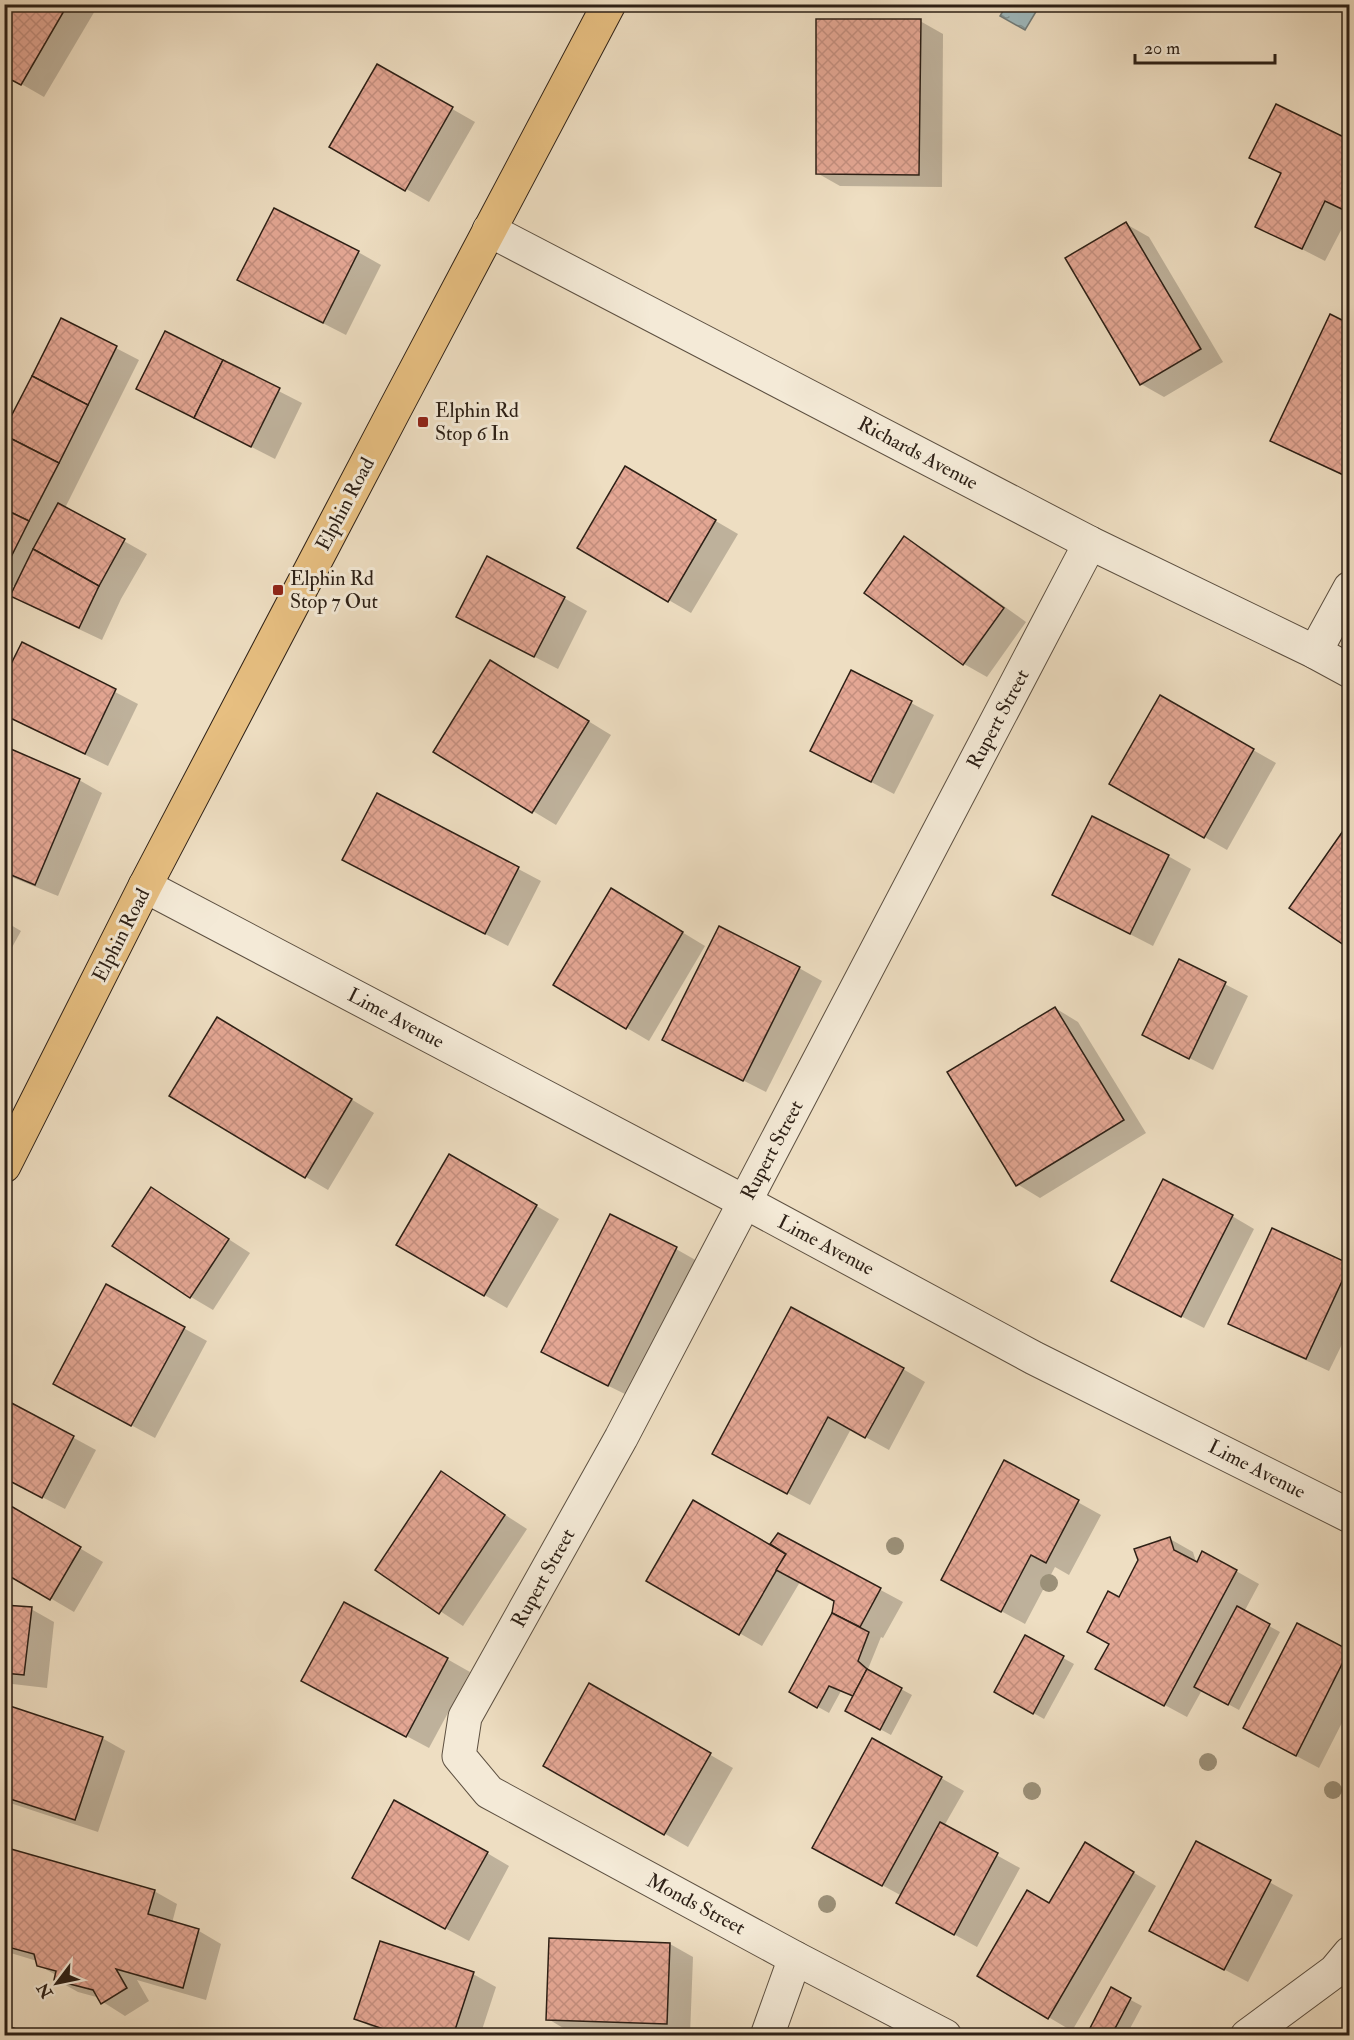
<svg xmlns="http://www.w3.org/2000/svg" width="1354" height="2040" font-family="'IM FELL Double Pica',serif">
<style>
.water{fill:url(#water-ripples);stroke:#717c7a;stroke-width:1.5}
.shadow{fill:#0003}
.building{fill:url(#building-cross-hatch);stroke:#2d2016;stroke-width:1.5}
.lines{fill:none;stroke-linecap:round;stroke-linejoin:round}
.minor-casing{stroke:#5d5041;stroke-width:35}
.trunk-casing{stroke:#2d2016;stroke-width:35}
.minor{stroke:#f4ead7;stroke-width:33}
.trunk{stroke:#e7bf81;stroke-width:33}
.tree{fill:#9b9078}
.poi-dot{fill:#8f2418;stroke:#f4ead7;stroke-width:2}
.labels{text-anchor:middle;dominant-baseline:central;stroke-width:6;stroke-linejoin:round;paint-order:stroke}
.poi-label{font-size:20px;fill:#2d2016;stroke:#f4ead7;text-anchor:start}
.street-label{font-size:20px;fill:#2d2016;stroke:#f4ead7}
</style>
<defs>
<pattern id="water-ripples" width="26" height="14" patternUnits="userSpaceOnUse" patternTransform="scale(1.5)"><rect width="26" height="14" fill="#9eb9bd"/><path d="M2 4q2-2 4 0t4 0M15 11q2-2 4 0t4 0" fill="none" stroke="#819699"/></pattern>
<pattern id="building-cross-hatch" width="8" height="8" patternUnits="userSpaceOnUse" patternTransform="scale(1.5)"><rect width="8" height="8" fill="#e4a794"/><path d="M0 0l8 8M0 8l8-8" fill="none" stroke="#c48f7f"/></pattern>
</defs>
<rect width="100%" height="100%" fill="#eedec2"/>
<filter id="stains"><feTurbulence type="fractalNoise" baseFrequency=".00333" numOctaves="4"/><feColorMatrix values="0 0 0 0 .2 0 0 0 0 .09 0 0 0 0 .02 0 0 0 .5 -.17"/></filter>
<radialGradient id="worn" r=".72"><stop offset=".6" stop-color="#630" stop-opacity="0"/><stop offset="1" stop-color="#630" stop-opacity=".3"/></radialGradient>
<path class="water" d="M 1007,4 L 1040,4 L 1040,5 L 1025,30 L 1000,16 Z"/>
<g class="shadow">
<path d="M 4,4 L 88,4 L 96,9 L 44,97 L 4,74 Z"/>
<path d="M 920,21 L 943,34 L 942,187 L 840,186 L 817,173 Z"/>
<path d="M 377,66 L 475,122 L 429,202 L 331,146 Z"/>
<path d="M 1350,142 L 1350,213 L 1325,261 L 1257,226 L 1282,175 L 1251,158 Z"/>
<path d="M 1126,224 L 1149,237 L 1223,362 L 1164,397 L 1141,384 Z"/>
<path d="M 358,252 L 381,265 L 346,335 L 262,292 Z"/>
<path d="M 62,320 L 139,360 L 65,508 L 147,554 L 121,599 L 102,640 L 34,608 L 12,595 L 16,587 L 4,582 L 4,434 Z"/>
<path d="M 1350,326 L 1350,479 L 1294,453 L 1272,440 Z"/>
<path d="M 165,333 L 302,403 L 275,459 L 138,389 Z"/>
<path d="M 625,468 L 738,534 L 691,613 L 579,548 Z"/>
<path d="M 904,538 L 927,551 L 1026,622 L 987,677 L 964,664 L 866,592 Z"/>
<path d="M 564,598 L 587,611 L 558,669 L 458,617 Z"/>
<path d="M 23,644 L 138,704 L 108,766 L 14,720 Z"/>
<path d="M 852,672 L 934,715 L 894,794 L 835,763 Z"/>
<path d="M 513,675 L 611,735 L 556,825 L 435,752 Z"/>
<path d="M 1160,697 L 1276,763 L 1227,850 L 1111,783 Z"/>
<path d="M 4,748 L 79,780 L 102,793 L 58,896 L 4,874 Z"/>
<path d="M 378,795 L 541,881 L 508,946 L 367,872 Z"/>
<path d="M 1168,856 L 1191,869 L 1153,946 L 1077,907 Z"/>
<path d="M 634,903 L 705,946 L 649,1041 L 627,1028 Z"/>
<path d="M 4,921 L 21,931 L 4,962 Z"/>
<path d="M 1180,961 L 1248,996 L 1213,1070 L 1144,1035 Z"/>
<path d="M 799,968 L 822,981 L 766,1092 L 687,1052 Z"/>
<path d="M 1055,1008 L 1078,1022 L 1146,1133 L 1040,1198 L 1017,1184 Z"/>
<path d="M 240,1032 L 374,1113 L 328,1190 L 306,1177 Z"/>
<path d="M 450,1156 L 559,1219 L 507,1308 L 398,1245 Z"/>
<path d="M 151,1189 L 250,1253 L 213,1310 L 191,1297 Z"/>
<path d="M 1232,1216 L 1254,1229 L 1204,1328 L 1136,1293 Z"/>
<path d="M 1273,1230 L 1350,1266 L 1350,1328 L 1329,1371 L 1253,1336 L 1230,1323 Z"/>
<path d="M 676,1249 L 699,1262 L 631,1397 L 566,1365 Z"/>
<path d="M 107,1286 L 207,1341 L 155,1438 L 77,1396 Z"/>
<path d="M 903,1369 L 925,1382 L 889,1450 L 851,1429 L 810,1505 L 737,1466 Z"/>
<path d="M 4,1400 L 96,1450 L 65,1509 L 4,1477 Z"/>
<path d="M 1005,1462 L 1101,1515 L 1069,1575 L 1055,1567 L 1025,1624 L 966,1592 Z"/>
<path d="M 441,1473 L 527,1529 L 463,1626 L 377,1570 Z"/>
<path d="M 4,1503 L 103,1562 L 74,1612 L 4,1571 Z"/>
<path d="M 778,1535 L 903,1602 L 883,1638 L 881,1637 L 868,1669 L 877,1676 L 912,1695 L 891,1735 L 858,1717 L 854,1697 L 841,1691 L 829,1713 L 791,1692 L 840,1616 L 836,1601 L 800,1582 L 762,1646 L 648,1581 L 771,1546 Z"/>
<path d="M 1170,1539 L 1193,1552 L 1197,1565 L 1236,1571 L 1259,1584 L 1244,1612 L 1280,1632 L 1239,1710 L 1202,1690 L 1187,1717 L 1120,1681 L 1111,1644 L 1119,1599 Z"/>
<path d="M 4,1606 L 31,1609 L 54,1622 L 47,1688 L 4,1683 Z"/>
<path d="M 1297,1625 L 1350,1652 L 1350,1707 L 1319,1768 L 1268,1741 Z"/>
<path d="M 1025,1637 L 1074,1664 L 1044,1719 L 996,1692 Z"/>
<path d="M 447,1659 L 470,1672 L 429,1748 L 326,1693 Z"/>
<path d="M 589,1685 L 733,1768 L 688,1847 L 545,1765 Z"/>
<path d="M 4,1706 L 102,1738 L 125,1751 L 98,1832 L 4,1801 Z"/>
<path d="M 941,1778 L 964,1791 L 944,1826 L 1020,1868 L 977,1947 L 921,1916 L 902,1896 L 836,1860 Z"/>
<path d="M 1197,1843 L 1293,1895 L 1248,1982 L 1174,1943 Z"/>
<path d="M 1086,1844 L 1156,1886 L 1072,2031 L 979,1976 L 1050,1905 Z"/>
<path d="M 4,1848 L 154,1891 L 177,1904 L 172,1923 L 199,1931 L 221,1944 L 206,2000 L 137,1980 L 149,2001 L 125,2016 L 103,2002 L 100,1998 L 78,1992 L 55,1979 L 56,1975 L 38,1965 L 37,1961 L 4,1951 Z"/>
<path d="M 487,1853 L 509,1866 L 469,1941 L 376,1891 Z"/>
<path d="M 550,1939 L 670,1944 L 693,1957 L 690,2036 L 570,2032 L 548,2019 Z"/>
<path d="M 473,1974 L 496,1987 L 480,2036 L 391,2036 L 378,2031 L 356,2018 Z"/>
<path d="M 1112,1990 L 1142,2006 L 1126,2036 L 1087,2036 Z"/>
</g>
<g class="building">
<path d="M 4,4 L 68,4 L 21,85 L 4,76 Z"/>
<path d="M 816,19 L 921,19 L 919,175 L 816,174 Z"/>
<path d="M 377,64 L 453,107 L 405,191 L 329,147 Z"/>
<path d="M 1276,104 L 1350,140 L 1350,213 L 1325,201 L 1302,249 L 1255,227 L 1281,173 L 1249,158 Z"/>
<path d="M 274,208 L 359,251 L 323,323 L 237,280 Z"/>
<path d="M 1126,222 L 1201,349 L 1140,385 L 1065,258 Z"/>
<path d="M 1330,314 L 1350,324 L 1350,478 L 1270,441 Z"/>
<path d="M 61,318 L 117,346 L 88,405 L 32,376 Z"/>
<path d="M 165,331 L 223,360 L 194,418 L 136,389 Z"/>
<path d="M 223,360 L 280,388 L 251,447 L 194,418 Z"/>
<path d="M 32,376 L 88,405 L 59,463 L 4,435 L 4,430 Z"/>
<path d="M 4,435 L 59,463 L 29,521 L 4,509 Z"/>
<path d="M 625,466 L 716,520 L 668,602 L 577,548 Z"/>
<path d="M 58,503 L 125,539 L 99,586 L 33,549 Z"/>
<path d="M 4,509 L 29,521 L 4,571 Z"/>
<path d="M 904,536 L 1004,608 L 963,665 L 864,593 Z"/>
<path d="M 33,549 L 99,586 L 79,628 L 10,596 Z"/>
<path d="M 487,556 L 565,597 L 534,657 L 456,617 Z"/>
<path d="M 22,642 L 116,689 L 85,754 L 4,715 L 4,678 Z"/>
<path d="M 490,660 L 589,721 L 532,813 L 433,752 Z"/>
<path d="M 851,670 L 912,701 L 871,782 L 810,751 Z"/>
<path d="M 1160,695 L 1254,749 L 1204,838 L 1109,784 Z"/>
<path d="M 4,746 L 80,779 L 35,885 L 4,872 Z"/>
<path d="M 377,793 L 519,867 L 485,934 L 342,860 Z"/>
<path d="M 1092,816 L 1169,855 L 1130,934 L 1052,895 Z"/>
<path d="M 1350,821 L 1350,949 L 1289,908 Z"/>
<path d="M 611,888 L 683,932 L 626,1029 L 553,985 Z"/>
<path d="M 719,926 L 800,967 L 743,1081 L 662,1040 Z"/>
<path d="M 1179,959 L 1226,982 L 1189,1059 L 1142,1035 Z"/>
<path d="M 1055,1007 L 1124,1120 L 1016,1186 L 947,1072 Z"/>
<path d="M 217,1017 L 352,1099 L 305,1178 L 169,1096 Z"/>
<path d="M 449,1154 L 537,1205 L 484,1296 L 396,1245 Z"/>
<path d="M 1163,1179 L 1233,1215 L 1181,1317 L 1111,1281 Z"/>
<path d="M 151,1187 L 229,1239 L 190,1298 L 112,1246 Z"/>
<path d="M 610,1214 L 677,1247 L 608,1386 L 541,1352 Z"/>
<path d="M 1272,1228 L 1350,1264 L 1306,1359 L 1228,1324 Z"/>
<path d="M 106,1284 L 185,1327 L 131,1426 L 53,1384 Z"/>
<path d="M 791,1307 L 904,1368 L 865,1438 L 828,1417 L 787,1494 L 712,1454 Z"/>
<path d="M 4,1399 L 74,1436 L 42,1498 L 4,1478 Z"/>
<path d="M 1004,1460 L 1079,1500 L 1046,1563 L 1031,1555 L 1001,1612 L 941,1580 Z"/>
<path d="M 441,1471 L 505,1515 L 439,1614 L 375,1570 Z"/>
<path d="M 693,1500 L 786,1554 L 739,1635 L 646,1581 Z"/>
<path d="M 4,1502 L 81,1547 L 50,1600 L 4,1573 Z"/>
<path d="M 778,1533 L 881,1588 L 860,1627 L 832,1613 L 834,1601 L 776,1570 L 786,1554 L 770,1544 Z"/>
<path d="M 1170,1537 L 1174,1550 L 1197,1562 L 1202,1551 L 1237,1570 L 1164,1706 L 1095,1669 L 1109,1644 L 1087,1632 L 1108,1591 L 1119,1597 L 1138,1560 L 1134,1549 Z"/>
<path d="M 344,1602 L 448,1658 L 406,1737 L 301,1681 Z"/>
<path d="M 4,1605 L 32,1607 L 24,1675 L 4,1673 Z"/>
<path d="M 1237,1606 L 1270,1624 L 1228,1705 L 1194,1687 Z"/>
<path d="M 832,1613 L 869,1632 L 858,1661 L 867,1669 L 853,1696 L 829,1686 L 817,1708 L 789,1692 Z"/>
<path d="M 1297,1623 L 1349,1650 L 1296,1756 L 1243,1728 Z"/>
<path d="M 1025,1635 L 1064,1656 L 1033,1714 L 994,1692 Z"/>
<path d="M 867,1669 L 902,1688 L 880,1730 L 845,1711 Z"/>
<path d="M 589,1683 L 711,1753 L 664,1835 L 543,1766 Z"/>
<path d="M 4,1704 L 103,1737 L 75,1820 L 4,1797 Z"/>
<path d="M 872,1738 L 942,1777 L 882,1886 L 812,1848 Z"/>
<path d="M 394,1800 L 488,1852 L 445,1929 L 352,1878 Z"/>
<path d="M 940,1822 L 998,1853 L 954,1935 L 896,1903 Z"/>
<path d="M 1196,1841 L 1271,1880 L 1224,1970 L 1149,1931 Z"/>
<path d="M 1085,1842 L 1134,1872 L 1048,2019 L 977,1976 L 1027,1890 L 1049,1903 Z"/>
<path d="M 4,1847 L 155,1890 L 148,1914 L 199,1929 L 183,1988 L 116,1969 L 127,1988 L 101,2004 L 93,1990 L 54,1980 L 56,1971 L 37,1966 L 34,1954 L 4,1946 Z"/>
<path d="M 549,1938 L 670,1943 L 667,2024 L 546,2020 Z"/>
<path d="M 380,1941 L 474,1972 L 453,2036 L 404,2036 L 354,2019 Z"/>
<path d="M 1111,1987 L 1131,1998 L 1111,2036 L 1086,2036 Z"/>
<path d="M 4,2025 L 38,2036 L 4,2036 Z"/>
</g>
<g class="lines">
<defs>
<g id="minor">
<path d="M 489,230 L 1090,543 L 1315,652 L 1350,671"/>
<path d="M 1315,652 L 1350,588"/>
<path d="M 145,886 L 745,1202 L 1034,1358 L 1350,1516"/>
<path d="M 767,2036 L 795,1958"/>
<path d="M 945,2036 L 795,1958 L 489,1792 L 459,1756 L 465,1717 L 621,1438 L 1090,543"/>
<path d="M 1247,2036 L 1335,1971 L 1350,1953"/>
</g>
<path id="trunk" d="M 4,1166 L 145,886 L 395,409 L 609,4"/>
</defs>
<use href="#minor" class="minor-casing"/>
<use href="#trunk" class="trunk-casing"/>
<use href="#minor" class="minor"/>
<use href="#trunk" class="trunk"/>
</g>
<g class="tree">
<circle cx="895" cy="1546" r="9"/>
<circle cx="1049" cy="1583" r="9"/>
<circle cx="1208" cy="1762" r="9"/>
<circle cx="1333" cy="1790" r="9"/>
<circle cx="1032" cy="1791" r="9"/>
<circle cx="827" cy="1904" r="9"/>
</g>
<g class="poi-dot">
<rect x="417" y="416" width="12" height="12" rx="3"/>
<rect x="272" y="584" width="12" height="12" rx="3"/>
</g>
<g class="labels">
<g class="poi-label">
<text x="435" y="410">Elphin Rd<tspan x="435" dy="23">Stop 6 In</tspan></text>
<text x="290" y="578">Elphin Rd<tspan x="290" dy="23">Stop 7 Out</tspan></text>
</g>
<g class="street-label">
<text transform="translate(918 453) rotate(28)">Richards Avenue</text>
<text transform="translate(345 504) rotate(-62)">Elphin Road</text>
<text transform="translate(998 719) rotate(-62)">Rupert Street</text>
<text transform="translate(121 935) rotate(-63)">Elphin Road</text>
<text transform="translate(396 1018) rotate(28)">Lime Avenue</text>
<text transform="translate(772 1150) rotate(-62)">Rupert Street</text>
<text transform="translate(826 1245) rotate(28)">Lime Avenue</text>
<text transform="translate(1257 1469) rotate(27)">Lime Avenue</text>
<text transform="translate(543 1578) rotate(-61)">Rupert Street</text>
<text transform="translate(696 1904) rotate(28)">Monds Street</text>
</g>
</g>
<rect width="1354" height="2040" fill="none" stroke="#eedec2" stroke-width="24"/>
<rect x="6" y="6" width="1342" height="2028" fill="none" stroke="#2d2016" stroke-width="3"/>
<rect x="12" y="12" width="1330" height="2016" fill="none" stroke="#2d2016" stroke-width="1.5"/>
<g transform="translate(57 1983) rotate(238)" stroke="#f4ead7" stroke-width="4.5" paint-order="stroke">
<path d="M0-4.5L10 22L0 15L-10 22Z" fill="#2d2016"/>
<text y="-9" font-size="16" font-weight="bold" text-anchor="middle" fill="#2d2016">N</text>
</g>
<path d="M1135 54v9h140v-9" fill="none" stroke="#2d2016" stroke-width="3"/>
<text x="1144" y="54" font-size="18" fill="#2d2016" stroke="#f4ead7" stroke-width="4.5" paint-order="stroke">20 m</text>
<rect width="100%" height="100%" filter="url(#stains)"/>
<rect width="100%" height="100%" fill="url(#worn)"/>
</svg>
